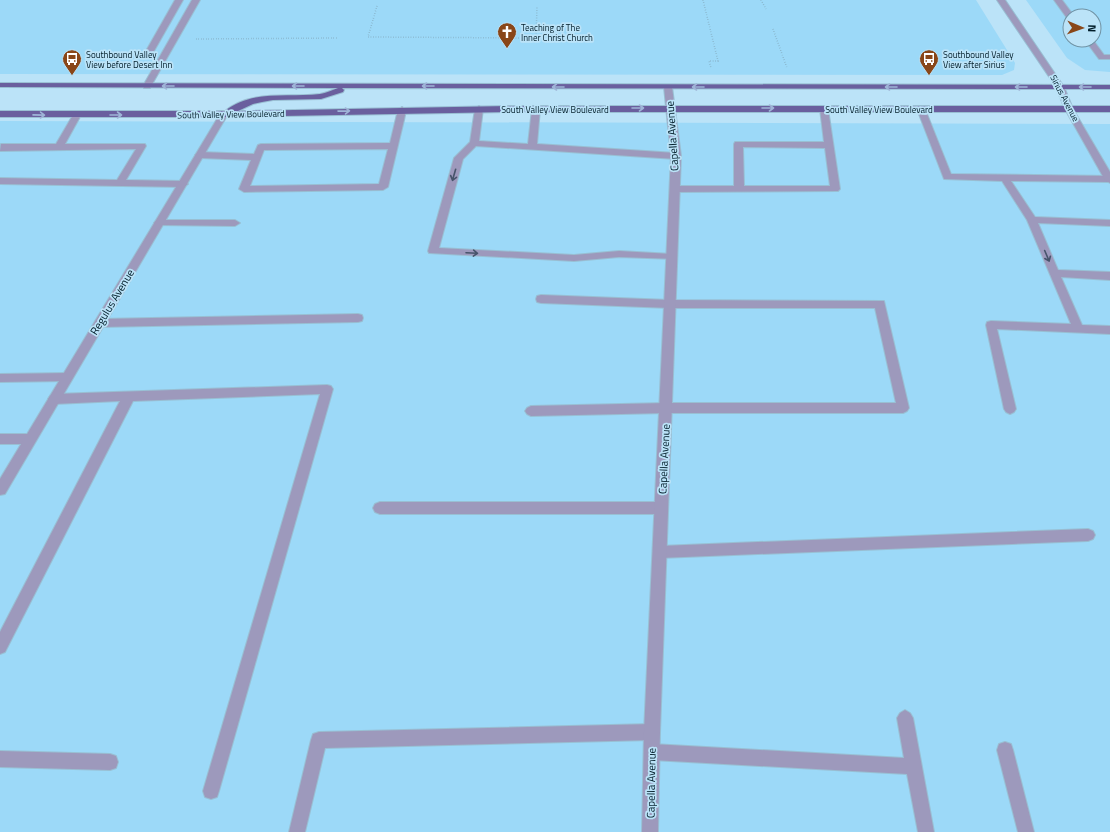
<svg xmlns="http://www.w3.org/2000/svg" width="1110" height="832" font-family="'Titillium Web',sans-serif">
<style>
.built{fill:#9cd9f8;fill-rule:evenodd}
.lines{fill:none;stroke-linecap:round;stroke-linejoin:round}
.service-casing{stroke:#99bfd3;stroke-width:2}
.minor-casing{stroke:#99bfd3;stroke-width:2}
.tertiary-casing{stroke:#99bfd3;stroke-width:2}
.primary-casing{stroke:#99bfd3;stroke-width:2}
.path{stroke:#7fa3b5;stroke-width:1.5;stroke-dasharray:0.5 2;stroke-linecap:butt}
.service{fill:#9d99bc;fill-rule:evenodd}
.minor{fill:#9d99bc;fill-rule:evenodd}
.tertiary{fill:#9d99bc;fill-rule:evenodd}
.primary{fill:#6a5f9e;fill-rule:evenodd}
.oneway{stroke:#9fb5d8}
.oneway2{stroke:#47546b}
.labels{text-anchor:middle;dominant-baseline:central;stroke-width:3.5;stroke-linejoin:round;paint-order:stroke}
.far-poi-label{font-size:9px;fill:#001c28;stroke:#bbe3f8;text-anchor:start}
.far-street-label{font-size:9px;fill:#001c28;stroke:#bbe3f8}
.street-label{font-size:11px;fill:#001c28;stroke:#bbe3f8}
</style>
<rect width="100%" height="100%" fill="#bbe3f8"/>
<g class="built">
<path d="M 0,0 L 976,0 L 1015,63 L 1014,70 L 1002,75 L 0,74 Z"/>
<path d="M 1026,0 L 1110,0 L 1110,72 L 1085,70 L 1067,58 ZM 1070,16 L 1094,16 L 1094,40 L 1070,40 Z"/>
<path d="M 0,121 L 1110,124 L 1110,832 L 0,832 Z"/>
</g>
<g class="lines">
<defs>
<g id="service">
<path d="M 175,0 L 183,0 L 154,51 L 150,53 L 147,53 L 146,51 Z"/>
<path d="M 192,0 L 200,0 L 151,86 L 150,88 L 144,88 L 143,86 Z"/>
<path d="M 1054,0 L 1062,0 L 1074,16 L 1070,16 L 1070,18 L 1067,18 Z"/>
<path d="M 1085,40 L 1093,40 L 1104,55 L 1110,55 L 1110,59 L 1099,59 Z"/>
<path d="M 479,106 L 483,109 L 479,141 L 528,144 L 532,109 L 536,106 L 540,109 L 537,144 L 676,153 L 681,156 L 676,159 L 476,146 L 463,159 L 439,248 L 574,255 L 619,251 L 672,254 L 677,257 L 676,259 L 619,257 L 574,261 L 429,253 L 428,251 L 454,158 L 470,142 L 475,109 Z"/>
<path d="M 824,106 L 828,109 L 840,189 L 838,191 L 675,192 L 670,189 L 675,186 L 734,186 L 734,144 L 735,142 L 824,142 L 820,109 ZM 743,147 L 825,148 L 830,186 L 744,186 Z"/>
<path d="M 921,106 L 925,109 L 951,174 L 1110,176 L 1110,182 L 1011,181 L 1035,217 L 1110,220 L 1110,226 L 1038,223 L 1058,270 L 1110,272 L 1110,280 L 1061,277 L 1082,325 L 1110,326 L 1110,334 L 997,329 L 1016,409 L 1014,412 L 1010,414 L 1006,412 L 1004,409 L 986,325 L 987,322 L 991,321 L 1071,324 L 1027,220 L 1002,181 L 944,179 L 917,109 Z"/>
<path d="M 402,107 L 406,110 L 404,120 L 388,187 L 383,190 L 244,192 L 239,189 L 251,160 L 200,158 L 195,155 L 200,152 L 254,154 L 258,145 L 261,144 L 390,143 L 398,110 ZM 388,149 L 379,184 L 250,186 L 264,150 Z"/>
<path d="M 77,112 L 81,115 L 65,144 L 145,144 L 146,146 L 126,180 L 183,181 L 188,184 L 183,187 L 0,184 L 0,178 L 117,180 L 136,149 L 0,151 L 1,144 L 56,144 L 73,115 Z"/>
<path d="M 159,220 L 235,220 L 240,223 L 235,226 L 156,225 L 154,223 L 156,221 Z"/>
<path d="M 541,295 L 670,300 L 884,301 L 909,408 L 907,411 L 903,413 L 666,413 L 531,416 L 527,414 L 525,411 L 527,408 L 531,406 L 666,403 L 896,403 L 875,308 L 670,308 L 541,303 L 537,302 L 536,299 L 537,296 Z"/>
<path d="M 358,314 L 362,315 L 363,318 L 362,321 L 358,322 L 100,327 L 96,326 L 95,323 L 96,320 L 100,319 Z"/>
<path d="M 67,373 L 71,374 L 73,377 L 71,380 L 67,381 L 0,382 L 0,374 Z"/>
<path d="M 327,385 L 331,386 L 333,389 L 219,791 L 217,797 L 211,799 L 205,797 L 203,791 L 320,394 L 133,401 L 5,652 L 0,654 L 0,632 L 120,401 L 54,404 L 50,402 L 48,399 L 50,396 L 54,394 Z"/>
<path d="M 0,434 L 30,434 L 34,436 L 36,439 L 34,442 L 30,444 L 0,444 Z"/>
<path d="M 380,502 L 661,502 L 666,504 L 668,508 L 666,512 L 661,514 L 380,514 L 375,512 L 373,508 L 375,504 Z"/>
<path d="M 1088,529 L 1093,531 L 1095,535 L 1093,539 L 1088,541 L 660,558 L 655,556 L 653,552 L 655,548 L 660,546 Z"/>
<path d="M 905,710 L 910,713 L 913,718 L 934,832 L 918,832 L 907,774 L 652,760 L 646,758 L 644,752 L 646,746 L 652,744 L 904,758 L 897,718 L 900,713 Z"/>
<path d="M 652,724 L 658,726 L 660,732 L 658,738 L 652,740 L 325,748 L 305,832 L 289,832 L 311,740 L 313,734 L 319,732 Z"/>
<path d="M 1005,742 L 1011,744 L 1013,750 L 1034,832 L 1018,832 L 997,750 L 999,744 Z"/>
<path d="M 0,751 L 110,754 L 116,756 L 118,762 L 116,768 L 110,770 L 0,767 Z"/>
</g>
<g id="minor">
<path d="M 665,85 L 671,85 L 672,87 L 681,156 L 660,732 L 658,832 L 642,832 L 644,732 L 671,156 L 664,87 Z"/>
<path d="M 224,111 L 228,114 L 5,494 L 0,495 L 0,479 L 220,114 Z"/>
</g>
<path id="tertiary" d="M 997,0 L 1005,0 L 1064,87 L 1073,109 L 1110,172 L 1110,183 L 1105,180 L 1065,109 L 1056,87 Z"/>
<path id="primary" d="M 0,83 L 1110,85 L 1110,89 L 342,88 L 344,90 L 343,92 L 321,99 L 273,100 L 262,102 L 253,104 L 238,111 L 508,106 L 1110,106 L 1110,112 L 508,112 L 224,117 L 0,117 L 0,111 L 225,111 C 252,89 288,98 320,94 C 326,93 332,90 338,88 L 0,87 Z"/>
</defs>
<use href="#service" class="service-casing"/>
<use href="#minor" class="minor-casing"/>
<use href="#tertiary" class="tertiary-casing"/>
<use href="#primary" class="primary-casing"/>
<g class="path">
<path d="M 703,0 L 718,61 L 709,61 L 711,68"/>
<path d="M 761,0 L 766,9"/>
<path d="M 377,6 L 368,37 L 536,38 L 537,6"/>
<path d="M 773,29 L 787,68"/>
<path d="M 196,39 L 338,38"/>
</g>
<use href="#service" class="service"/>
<use href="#minor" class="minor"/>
<use href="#tertiary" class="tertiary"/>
<use href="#primary" class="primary"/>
</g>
<defs><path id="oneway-shaft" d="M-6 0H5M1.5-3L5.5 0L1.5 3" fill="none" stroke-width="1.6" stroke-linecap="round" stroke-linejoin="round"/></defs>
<g class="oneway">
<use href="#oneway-shaft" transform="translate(168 86) rotate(-180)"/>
<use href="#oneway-shaft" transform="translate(298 86) rotate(-180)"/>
<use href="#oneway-shaft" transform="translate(428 86) rotate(-180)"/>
<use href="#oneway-shaft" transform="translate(558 87) rotate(-180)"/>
<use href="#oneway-shaft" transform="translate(698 87) rotate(-180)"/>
<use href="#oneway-shaft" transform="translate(891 87) rotate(180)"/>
<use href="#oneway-shaft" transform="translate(1021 87) rotate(-180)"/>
<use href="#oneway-shaft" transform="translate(1085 87) rotate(-180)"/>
<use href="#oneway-shaft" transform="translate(638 108)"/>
<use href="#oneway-shaft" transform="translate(768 108)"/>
<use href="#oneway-shaft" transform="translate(344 111) rotate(-1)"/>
<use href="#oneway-shaft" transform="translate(39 115) rotate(1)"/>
<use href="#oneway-shaft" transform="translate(116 115)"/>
</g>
<g class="oneway2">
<use href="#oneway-shaft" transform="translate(454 175) rotate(106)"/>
<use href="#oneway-shaft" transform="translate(472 253) rotate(3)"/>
<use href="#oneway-shaft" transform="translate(1047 256) rotate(67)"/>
</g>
<defs>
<symbol id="church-pin" viewBox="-11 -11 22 30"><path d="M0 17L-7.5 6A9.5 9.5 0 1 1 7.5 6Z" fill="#894618" stroke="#bbe3f8"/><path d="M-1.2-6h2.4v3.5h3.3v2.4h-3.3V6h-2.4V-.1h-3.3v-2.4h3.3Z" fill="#fff"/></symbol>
<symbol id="bus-pin" viewBox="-11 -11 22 30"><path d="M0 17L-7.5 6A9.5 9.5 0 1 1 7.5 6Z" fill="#894618" stroke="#bbe3f8"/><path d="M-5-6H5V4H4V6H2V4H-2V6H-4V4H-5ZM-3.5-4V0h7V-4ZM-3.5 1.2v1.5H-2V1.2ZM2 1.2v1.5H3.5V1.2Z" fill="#fff"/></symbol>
</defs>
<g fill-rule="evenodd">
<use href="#church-pin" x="496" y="21" width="22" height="30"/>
<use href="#bus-pin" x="61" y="48" width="22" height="30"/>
<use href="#bus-pin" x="918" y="48" width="22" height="30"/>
</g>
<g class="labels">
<g class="far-poi-label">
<text x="521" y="27">Teaching of The<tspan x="521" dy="10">Inner Christ Church</tspan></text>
<text x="86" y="54">Southbound Valley<tspan x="86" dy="10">View before Desert Inn</tspan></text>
<text x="943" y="54">Southbound Valley<tspan x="943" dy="10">View after Sirius</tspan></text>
</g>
<g class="far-street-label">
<text transform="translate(1065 98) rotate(62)">Sirius Avenue</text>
<text x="555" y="109">South Valley View Boulevard</text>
<text x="879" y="109">South Valley View Boulevard</text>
<text transform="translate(231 114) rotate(-1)">South Valley View Boulevard</text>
</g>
<g class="street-label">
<text transform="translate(672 136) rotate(-94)">Capella Avenue</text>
<text transform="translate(112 302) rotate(-59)">Regulus Avenue</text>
<text transform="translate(664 459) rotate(-87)">Capella Avenue</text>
<text transform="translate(651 783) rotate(-89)">Capella Avenue</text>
</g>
</g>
<g transform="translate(1082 28) rotate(92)"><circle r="19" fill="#bbe3f8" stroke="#7093a5"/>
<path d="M0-3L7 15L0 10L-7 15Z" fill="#894618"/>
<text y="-6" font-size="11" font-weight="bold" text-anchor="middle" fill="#001c28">N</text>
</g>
</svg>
